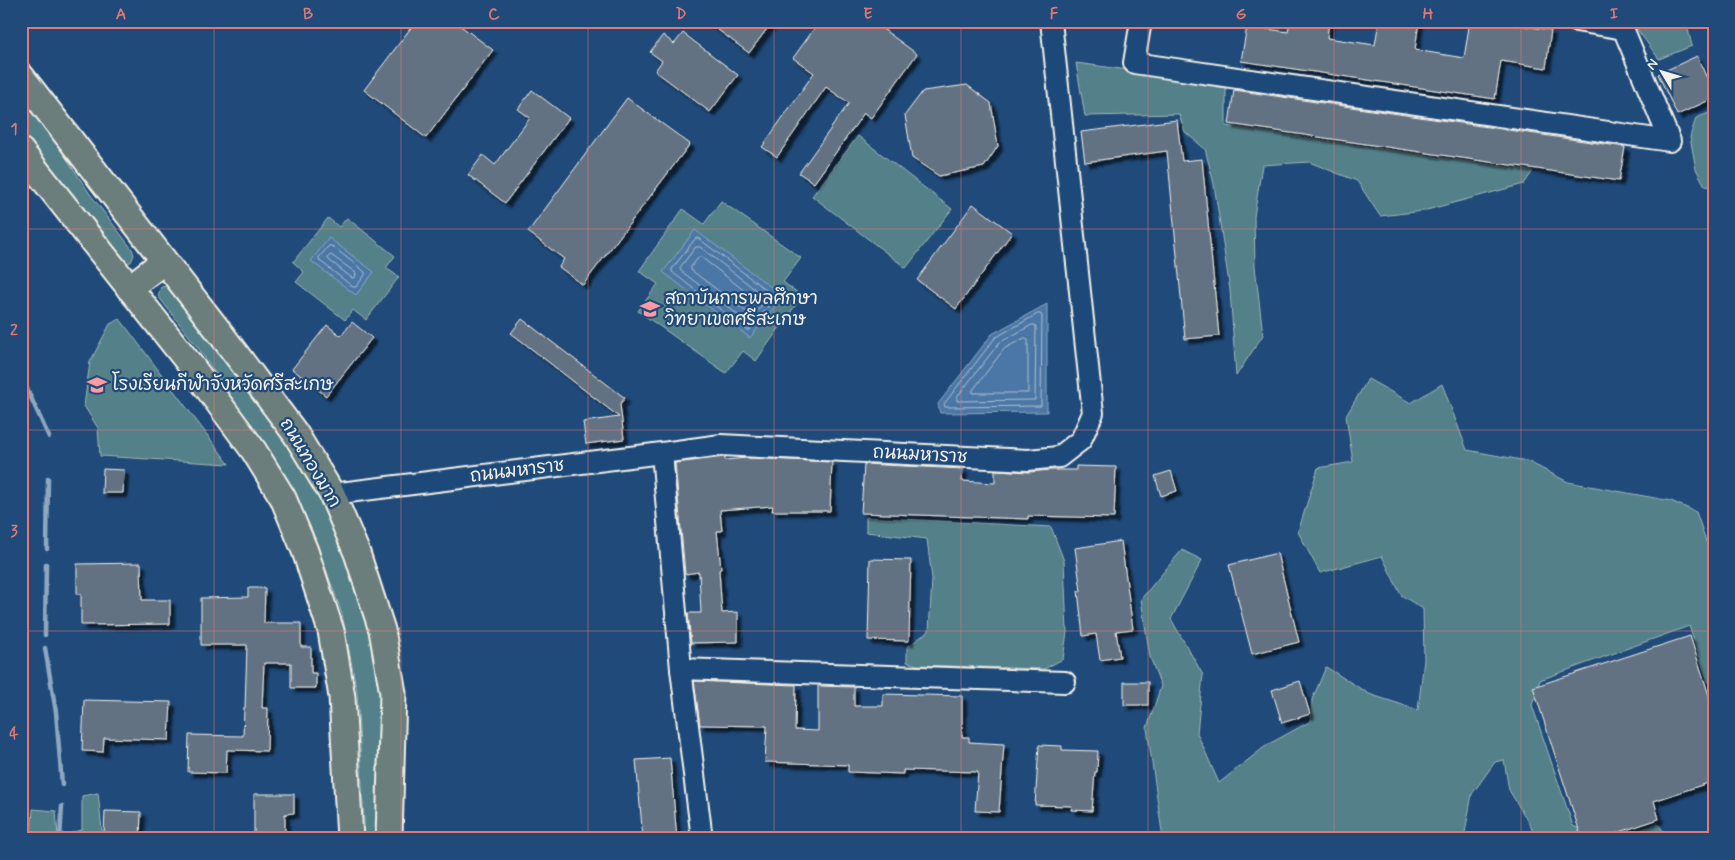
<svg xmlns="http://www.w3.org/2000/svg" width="1735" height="860" font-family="Mynerve,'Playpen Sans Thai',sans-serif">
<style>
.green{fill:#528089;stroke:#a3b8b8}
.water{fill:#4b77a6;stroke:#8fa8c0}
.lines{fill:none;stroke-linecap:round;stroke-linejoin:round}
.shore{stroke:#b0c0ce;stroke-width:1}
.stream{stroke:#8fa8c0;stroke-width:4.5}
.building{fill:#647283;stroke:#f4f1e8;filter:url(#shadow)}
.minor-casing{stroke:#f4f1e8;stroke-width:24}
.major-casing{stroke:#f4f1e8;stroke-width:29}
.minor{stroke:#1f4a7a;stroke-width:20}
.major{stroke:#6c7e7c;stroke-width:25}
.grid{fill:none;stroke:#e27875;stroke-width:1;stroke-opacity:0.55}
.labels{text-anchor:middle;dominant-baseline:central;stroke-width:4.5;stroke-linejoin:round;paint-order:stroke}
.poi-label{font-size:18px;fill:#f4f1e8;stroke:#1f4a7a;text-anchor:start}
.street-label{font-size:18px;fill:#f4f1e8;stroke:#1f4a7a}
.neatline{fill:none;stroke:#e27875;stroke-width:2}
.grid-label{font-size:16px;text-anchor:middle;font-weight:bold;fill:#e27875}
</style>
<defs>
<filter id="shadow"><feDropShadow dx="4.5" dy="4.5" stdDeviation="1" flood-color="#0009"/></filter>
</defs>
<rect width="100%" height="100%" fill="#1f4a7a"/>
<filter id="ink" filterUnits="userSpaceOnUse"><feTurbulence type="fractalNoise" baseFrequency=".02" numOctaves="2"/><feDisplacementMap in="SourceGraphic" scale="10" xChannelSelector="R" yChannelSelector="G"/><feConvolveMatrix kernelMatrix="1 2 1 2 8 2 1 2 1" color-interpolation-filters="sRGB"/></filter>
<g filter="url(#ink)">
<g class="green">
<path d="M 1631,21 L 1686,21 L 1692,46 L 1659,59 Z"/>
<path d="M 1076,63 L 1226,83 L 1226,126 L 1533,171 L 1524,184 L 1423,211 L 1380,216 L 1357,181 L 1309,162 L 1262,165 L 1254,217 L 1255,266 L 1263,335 L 1236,376 L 1230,290 L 1214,184 L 1205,149 L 1185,132 L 1179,114 L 1085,116 Z"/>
<path d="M 21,93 L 33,108 L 90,194 L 132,249 L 134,255 L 131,262 L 123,263 L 117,259 L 21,136 Z"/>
<path d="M 1714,111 L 1714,187 L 1705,186 L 1696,169 L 1690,137 L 1696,118 Z"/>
<path d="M 858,136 L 952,209 L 906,268 L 812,196 Z"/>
<path d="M 721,201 L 801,258 L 783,282 L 802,296 L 756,361 L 743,351 L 726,373 L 638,311 L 658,284 L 639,271 L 683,209 L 704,224 Z"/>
<path d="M 328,218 L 339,227 L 347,218 L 395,256 L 386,268 L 399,277 L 366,320 L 353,310 L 345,320 L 296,282 L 304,272 L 293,262 Z"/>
<path d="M 168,286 L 275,421 L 320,495 L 348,564 L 368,630 L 380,699 L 383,771 L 380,839 L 365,839 L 357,692 L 342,614 L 312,530 L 282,475 L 199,349 L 158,296 L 161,287 Z"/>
<path d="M 120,319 L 229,464 L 100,456 L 98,428 L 84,406 L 90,362 L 110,324 Z"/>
<path d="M 1368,379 L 1411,403 L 1442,384 L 1467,450 L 1527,461 L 1568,482 L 1671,501 L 1696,512 L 1714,564 L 1714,699 L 1689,626 L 1540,680 L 1532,705 L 1573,826 L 1604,839 L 1531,839 L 1532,828 L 1509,790 L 1504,760 L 1495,762 L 1472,794 L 1464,838 L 1163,839 L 1147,728 L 1161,686 L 1150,657 L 1141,599 L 1182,550 L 1202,560 L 1171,619 L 1203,675 L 1197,733 L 1219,783 L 1267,745 L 1311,721 L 1312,700 L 1326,667 L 1369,694 L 1418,710 L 1424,660 L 1423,609 L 1401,595 L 1382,556 L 1320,573 L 1298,532 L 1318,468 L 1353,462 L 1346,416 Z"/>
<path d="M 866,517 L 1051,527 L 1064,561 L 1067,632 L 1063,659 L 1044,669 L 917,665 L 907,662 L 907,647 L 929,631 L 932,579 L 927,539 L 866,532 Z"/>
<path d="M 98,793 L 103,839 L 31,839 L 33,809 L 56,811 L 58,837 L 82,830 L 82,796 Z"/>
<path d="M 1658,824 L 1669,839 L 1609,839 Z"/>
</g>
<g class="water">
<path d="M 695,230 L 783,296 L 750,338 L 663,272 Z"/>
<path d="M 329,238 L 374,272 L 356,295 L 311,261 Z"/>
<path d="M 1047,304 L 1047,412 L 940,413 L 938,404 L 992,334 Z"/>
</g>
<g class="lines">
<g class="shore">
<path d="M 698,238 L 774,296 L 774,299 L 750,330 L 747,330 L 672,272 L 672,269 L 695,239 Z"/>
<path d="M 329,246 L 332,246 L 365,272 L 365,275 L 356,287 L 353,287 L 320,261 L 319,258 Z"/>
<path d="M 696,247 L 700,247 L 765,297 L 766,300 L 749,321 L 746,321 L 681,271 L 680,268 Z"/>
<path d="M 331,255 L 356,273 L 355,278 L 352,278 L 329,260 L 328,258 Z"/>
<path d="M 701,257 L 755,299 L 755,302 L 748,311 L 745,311 L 691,270 L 691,267 L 698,258 Z"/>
<path d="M 1038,314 L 1041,314 L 1042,317 L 1041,406 L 945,407 L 944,404 L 995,338 Z"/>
<path d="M 1032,325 L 1035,325 L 1036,327 L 1035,400 L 957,401 L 957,397 L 999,343 Z"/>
<path d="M 1025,338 L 1028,340 L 1028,393 L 973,393 L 973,390 L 1004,349 Z"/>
</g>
<g class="stream">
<path d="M 21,376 L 49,437"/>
<path d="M 47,549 L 48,478"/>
<path d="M 45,635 L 46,564"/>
<path d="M 45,648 L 56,712 L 62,785"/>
<path d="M 60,839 L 62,806"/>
</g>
</g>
<g class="building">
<path d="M 416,21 L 454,21 L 493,50 L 426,138 L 364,90 Z"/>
<path d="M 706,21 L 773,21 L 749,53 Z"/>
<path d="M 820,21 L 872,21 L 917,54 L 871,118 L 864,113 L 814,183 L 799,173 L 849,103 L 826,87 L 777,157 L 762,147 L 814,73 L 793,58 Z"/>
<path d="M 1290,21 L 1329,21 L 1327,38 L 1375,45 L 1379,21 L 1419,21 L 1415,50 L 1464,58 L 1470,21 L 1481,21 L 1517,26 L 1517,25 L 1551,30 L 1546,68 L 1501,61 L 1495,99 L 1241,61 L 1247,26 L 1288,32 Z"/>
<path d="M 683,33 L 738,75 L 710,112 L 655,71 L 662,61 L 650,52 L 663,35 L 674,44 Z"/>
<path d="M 1697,56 L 1714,94 L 1714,98 L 1677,115 L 1658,74 Z"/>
<path d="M 967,85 L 991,103 L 998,146 L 984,167 L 939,176 L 912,158 L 905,115 L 923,91 Z"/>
<path d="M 532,90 L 569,118 L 505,203 L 468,175 L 483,155 L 495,165 L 530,118 L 518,109 Z"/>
<path d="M 1234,90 L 1625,147 L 1619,181 L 1229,124 Z"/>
<path d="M 627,98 L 690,144 L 583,285 L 559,267 L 564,259 L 528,232 Z"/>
<path d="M 1177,120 L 1182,161 L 1202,159 L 1219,336 L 1185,339 L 1167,151 L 1085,162 L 1081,132 Z"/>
<path d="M 973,204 L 1012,233 L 956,309 L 917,280 Z"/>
<path d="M 522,319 L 625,398 L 620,404 L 624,439 L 586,444 L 583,422 L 619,417 L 511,333 Z"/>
<path d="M 352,322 L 372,338 L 326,396 L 292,369 L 327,325 L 341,336 Z"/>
<path d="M 725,457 L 725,460 L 747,458 L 832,462 L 830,511 L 772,511 L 773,506 L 720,510 L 722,531 L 717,531 L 721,569 L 719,570 L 722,613 L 738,612 L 738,642 L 691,643 L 688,613 L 701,613 L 699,572 L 685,574 L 675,463 Z"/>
<path d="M 864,464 L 963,469 L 962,481 L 995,483 L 995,470 L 1029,472 L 1050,470 L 1076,470 L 1076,466 L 1116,467 L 1114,518 L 1028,516 L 1028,519 L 861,513 Z"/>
<path d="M 103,469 L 124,470 L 123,493 L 102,493 Z"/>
<path d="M 1171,471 L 1177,491 L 1161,496 L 1155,476 Z"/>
<path d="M 1121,541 L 1133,629 L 1116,631 L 1120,657 L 1100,660 L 1096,634 L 1083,636 L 1078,591 L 1081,591 L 1075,548 Z"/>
<path d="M 1277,553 L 1299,642 L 1252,654 L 1229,565 Z"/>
<path d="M 870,559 L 911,560 L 909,641 L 868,640 Z"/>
<path d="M 141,563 L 142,600 L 170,600 L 170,624 L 81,625 L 81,594 L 77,594 L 77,564 Z"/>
<path d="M 248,588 L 265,588 L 264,623 L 301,623 L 301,647 L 311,647 L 311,673 L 316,673 L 316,688 L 291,688 L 291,663 L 264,663 L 262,708 L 268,708 L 267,751 L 227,750 L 226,773 L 188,772 L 189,735 L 243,736 L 244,708 L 245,708 L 247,645 L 201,645 L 201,598 L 248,597 Z"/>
<path d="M 1690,636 L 1714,711 L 1714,781 L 1654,801 L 1659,819 L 1599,839 L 1582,839 L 1533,687 Z"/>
<path d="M 694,681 L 796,685 L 795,730 L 818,731 L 818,686 L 854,687 L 854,706 L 883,706 L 883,694 L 962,696 L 962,737 L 969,737 L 969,742 L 1004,744 L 999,812 L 975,811 L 978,772 L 903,770 L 903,774 L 848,772 L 848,765 L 765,762 L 767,726 L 700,725 Z"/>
<path d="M 1300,681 L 1310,714 L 1282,723 L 1272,690 Z"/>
<rect x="1124" y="682" width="24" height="23"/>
<path d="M 84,700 L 171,702 L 169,740 L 104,738 L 103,752 L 82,751 Z"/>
<path d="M 1039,745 L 1062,746 L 1062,750 L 1098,751 L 1097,772 L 1095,772 L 1092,811 L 1071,810 L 1072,806 L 1035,805 Z"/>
<path d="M 670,758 L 677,839 L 643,839 L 636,760 Z"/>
<path d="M 254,794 L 294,794 L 294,813 L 285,814 L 285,839 L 254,839 Z"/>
<path d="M 105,811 L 141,812 L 140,839 L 110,839 L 110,835 L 104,834 Z"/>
</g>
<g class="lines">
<defs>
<g id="minor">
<path d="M 1141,21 L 1134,63 L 1670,141 L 1620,21"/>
<path d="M 1576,21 L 1624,29"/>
<path d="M 662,453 L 681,669 L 702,839"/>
<path d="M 332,494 L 662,453 L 721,445 L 1028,460 L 1059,457 L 1081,440 L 1093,413 L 1051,21"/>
<path d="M 681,669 L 1065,682"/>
</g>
<g id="major">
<path d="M 21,76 L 221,334 L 295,433 L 332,494 L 357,553 L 382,630 L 393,693 L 389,839"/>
<path d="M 21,151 L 189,363 L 254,451 L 283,498 L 305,551 L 331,631 L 342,697 L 350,839"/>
<path d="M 129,288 L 164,261"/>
</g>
</defs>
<use href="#minor" class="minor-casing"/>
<use href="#major" class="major-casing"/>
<use href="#minor" class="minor"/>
<use href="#major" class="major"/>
</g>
</g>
<path class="grid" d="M 214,21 L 214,839M 401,21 L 401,839M 588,21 L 588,839M 774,21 L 774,839M 961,21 L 961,839M 1148,21 L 1148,839M 1334,21 L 1334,839M 1521,21 L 1521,839M 21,229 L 1714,229M 21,430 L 1714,430M 21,631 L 1714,631"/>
<defs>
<symbol id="university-bare" viewBox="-9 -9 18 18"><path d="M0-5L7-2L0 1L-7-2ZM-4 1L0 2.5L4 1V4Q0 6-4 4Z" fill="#ff9aa2" stroke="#1f4a7a" stroke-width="2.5" paint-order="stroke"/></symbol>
</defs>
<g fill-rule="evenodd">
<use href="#university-bare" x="636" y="295" width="28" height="28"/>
<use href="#university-bare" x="83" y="371" width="28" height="28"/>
</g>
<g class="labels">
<g class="poi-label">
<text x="665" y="299">สถาบันการพลศึกษา<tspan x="665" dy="21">วิทยาเขตศรีสะเกษ</tspan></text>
<text x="112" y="385">โรงเรียนกีฬาจังหวัดศรีสะเกษ</text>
</g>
<g class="street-label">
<text transform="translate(920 455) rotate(3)">ถนนมหาราช</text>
<text transform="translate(310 463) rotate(59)">ถนนทองมาก</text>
<text transform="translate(517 471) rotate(-7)">ถนนมหาราช</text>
</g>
</g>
<rect width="1735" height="860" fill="none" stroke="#1f4a7a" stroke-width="55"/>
<g transform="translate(1662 72) rotate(308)" stroke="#1f4a7a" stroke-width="4" paint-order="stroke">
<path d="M0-4L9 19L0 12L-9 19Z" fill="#f4f1e8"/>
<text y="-8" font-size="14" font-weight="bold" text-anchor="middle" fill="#f4f1e8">N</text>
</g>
<rect x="28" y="28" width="1680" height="804" class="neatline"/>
<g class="grid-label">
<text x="121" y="19">A</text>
<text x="308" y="19">B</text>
<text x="494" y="19">C</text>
<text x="681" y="19">D</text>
<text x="868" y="19">E</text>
<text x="1054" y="19">F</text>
<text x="1241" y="19">G</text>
<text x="1428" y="19">H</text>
<text x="1614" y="19">I</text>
<text x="14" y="134">1</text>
<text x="14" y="335">2</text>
<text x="14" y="536">3</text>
<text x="14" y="738">4</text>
</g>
</svg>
